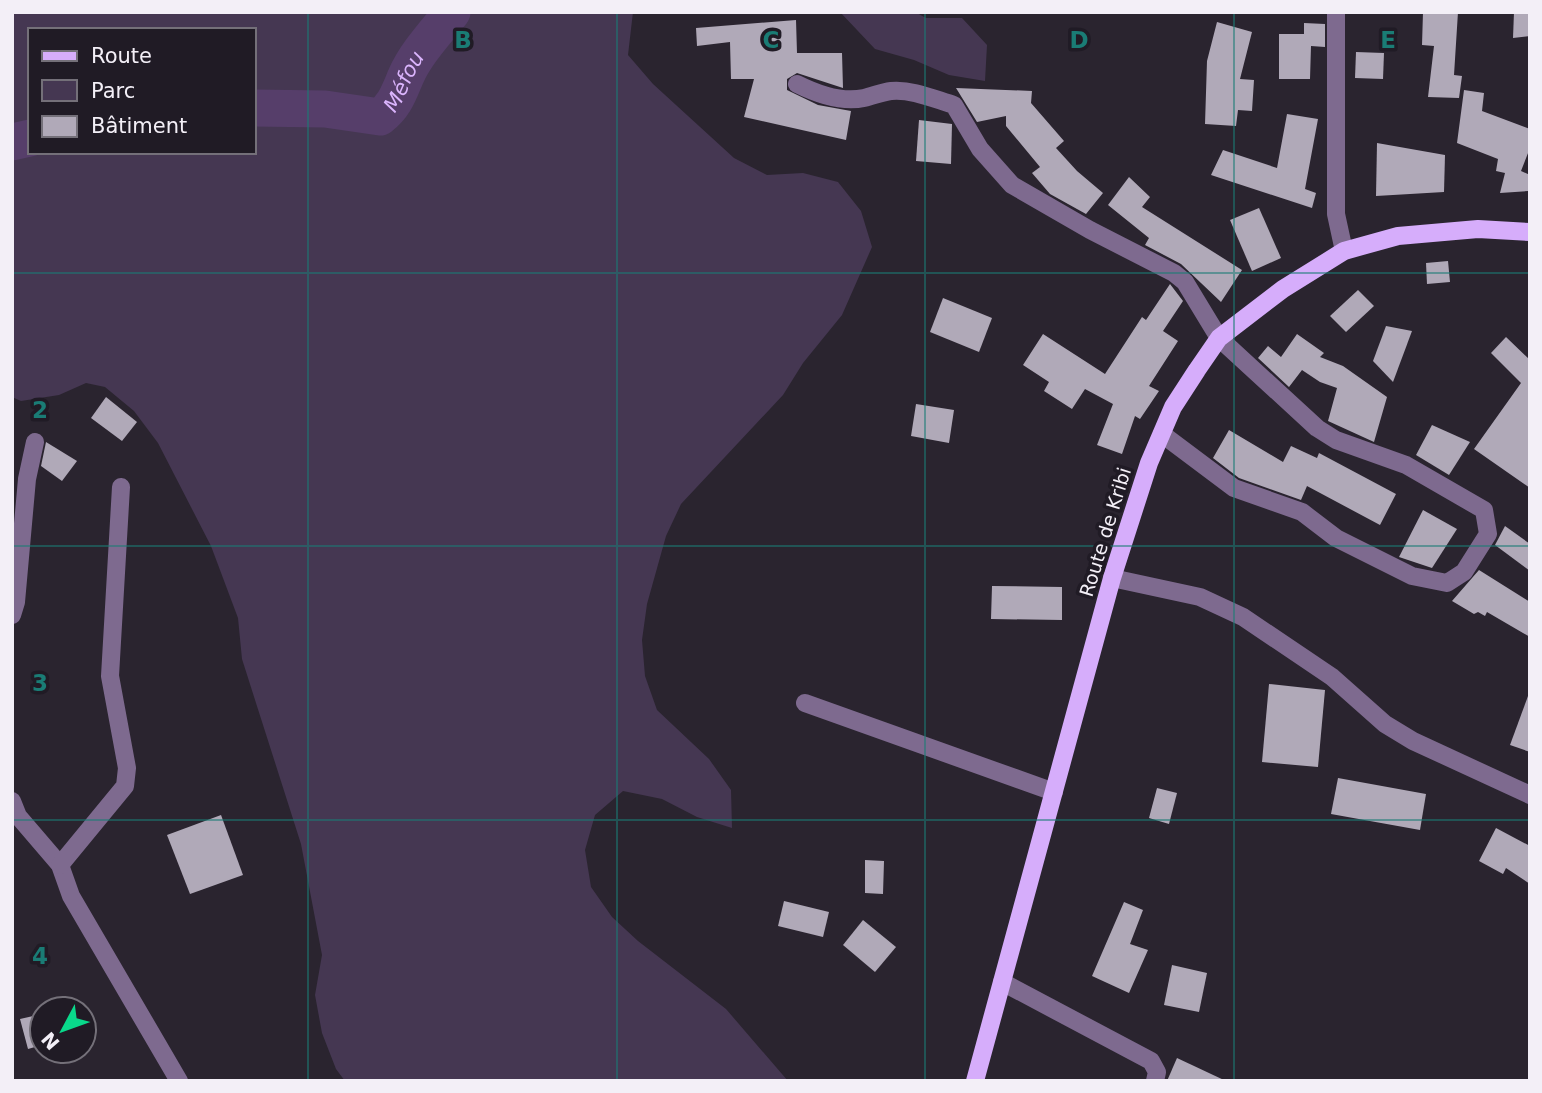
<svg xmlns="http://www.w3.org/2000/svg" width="1542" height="1093" font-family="'DejaVu Sans',sans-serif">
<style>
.green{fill:#453752;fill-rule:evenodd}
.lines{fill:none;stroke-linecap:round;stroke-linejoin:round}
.river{stroke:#563e6a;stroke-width:37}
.building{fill:#b0a9b8}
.minor{stroke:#7e6a8f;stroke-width:18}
.major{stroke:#d6adfb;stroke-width:18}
.grid{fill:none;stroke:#1a7c75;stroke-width:2;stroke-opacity:0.55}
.labels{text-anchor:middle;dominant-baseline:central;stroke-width:7;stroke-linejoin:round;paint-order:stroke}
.street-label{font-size:19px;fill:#f3eff7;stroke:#201b25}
.water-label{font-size:21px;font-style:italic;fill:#dab4fc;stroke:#201b25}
.grid-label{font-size:23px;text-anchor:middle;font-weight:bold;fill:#1a7c75;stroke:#201b25;stroke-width:7;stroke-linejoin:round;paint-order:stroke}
</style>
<rect width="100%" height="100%" fill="#2a242f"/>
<g class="green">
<path d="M 12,12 L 633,12 L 628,55 L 653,84 L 734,158 L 767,175 L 803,173 L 838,182 L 861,211 L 872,247 L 842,315 L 803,363 L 783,395 L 681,504 L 666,536 L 647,604 L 642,640 L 645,676 L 657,710 L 709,759 L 731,790 L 732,828 L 697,817 L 662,799 L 623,791 L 595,815 L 585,850 L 591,887 L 612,917 L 638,941 L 726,1009 L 788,1081 L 345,1081 L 336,1069 L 322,1033 L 315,995 L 322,955 L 301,844 L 242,659 L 238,618 L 211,546 L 158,443 L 134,411 L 105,387 L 86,383 L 59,395 L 21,401 L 12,397 ZM 30,30 L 254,30 L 254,152 L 30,152 Z"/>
<path d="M 840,12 L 915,12 L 926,18 L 962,18 L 987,45 L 985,81 L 949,75 L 914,60 L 875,49 Z"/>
</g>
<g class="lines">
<g class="river">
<path id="s1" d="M 254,108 L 325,109 L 380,117 C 395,106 399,92 406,76 C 416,53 437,31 452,12"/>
<path d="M 12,142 L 30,138"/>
</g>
</g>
<g class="building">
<path d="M 1423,12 L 1458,12 L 1454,75 L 1462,76 L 1459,98 L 1428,97 L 1434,46 L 1422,45 Z"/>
<path d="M 1514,12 L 1530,12 L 1530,36 L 1513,38 Z"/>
<path d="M 796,20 L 797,53 L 842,53 L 843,88 L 797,73 L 787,79 L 787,90 L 818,105 L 851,111 L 846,140 L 744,117 L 754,79 L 731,79 L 730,42 L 697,46 L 696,28 Z"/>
<path d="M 1217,22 L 1252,32 L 1240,79 L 1254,80 L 1252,111 L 1238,110 L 1236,126 L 1205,124 L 1207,61 Z"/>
<path d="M 1304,23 L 1325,24 L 1325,47 L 1311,46 L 1310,79 L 1279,79 L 1279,34 L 1304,34 Z"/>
<path d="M 1356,52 L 1384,53 L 1383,79 L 1355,78 Z"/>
<path d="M 956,88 L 1032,91 L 1031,103 L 1064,141 L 1056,148 L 1077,171 L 1103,193 L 1086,214 L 1050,194 L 1032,173 L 1040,167 L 1006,126 L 1006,116 L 977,122 Z"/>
<path d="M 1464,90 L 1484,93 L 1482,111 L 1530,129 L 1530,148 L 1521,171 L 1530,175 L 1528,191 L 1500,193 L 1505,173 L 1496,171 L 1498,159 L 1457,143 Z"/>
<path d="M 1287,114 L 1318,119 L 1305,189 L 1316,193 L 1312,208 L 1211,175 L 1223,150 L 1277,168 Z"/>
<path d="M 919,120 L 952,124 L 951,164 L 916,161 Z"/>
<path d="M 1377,143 L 1445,155 L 1444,192 L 1376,196 Z"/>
<path d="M 1129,177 L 1150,197 L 1142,207 L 1242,270 L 1221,302 L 1181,264 L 1145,245 L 1149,238 L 1108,205 Z"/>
<path d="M 1259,208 L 1281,258 L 1252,271 L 1230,220 Z"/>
<path d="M 1448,261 L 1450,282 L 1427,284 L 1426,263 Z"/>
<path d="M 1170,284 L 1183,301 L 1163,331 L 1178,341 L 1149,386 L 1159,391 L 1140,419 L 1135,416 L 1122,454 L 1097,445 L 1113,404 L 1085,389 L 1072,409 L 1044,391 L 1049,382 L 1023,365 L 1043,334 L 1105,374 L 1142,317 L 1146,320 Z"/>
<path d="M 1358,290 L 1374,306 L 1346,332 L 1330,316 Z"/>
<path d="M 943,298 L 992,318 L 979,352 L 930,332 Z"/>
<path d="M 1386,326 L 1412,331 L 1393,382 L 1373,361 Z"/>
<path d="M 1297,334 L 1324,353 L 1320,357 L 1343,366 L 1387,397 L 1374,442 L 1328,421 L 1337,388 L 1320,382 L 1302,370 L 1289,387 L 1258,358 L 1268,346 L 1281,357 Z"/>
<path d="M 1506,337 L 1530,360 L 1530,488 L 1474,449 L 1521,383 L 1491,353 Z"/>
<path d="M 106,397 L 137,422 L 122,441 L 91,418 Z"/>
<path d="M 916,404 L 954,410 L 949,443 L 911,436 Z"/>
<path d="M 1432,425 L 1470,442 L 1449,475 L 1416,455 Z"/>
<path d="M 1229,430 L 1283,462 L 1291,446 L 1317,458 L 1319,453 L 1396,494 L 1380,525 L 1307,486 L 1301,500 L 1239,478 L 1213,458 Z"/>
<path d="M 46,442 L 77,461 L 62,481 L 41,466 Z"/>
<path d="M 1423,510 L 1457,529 L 1432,568 L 1399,557 Z"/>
<path d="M 1505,526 L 1530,544 L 1530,571 L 1495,545 Z"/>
<path d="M 1479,570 L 1530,602 L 1530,637 L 1487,612 L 1485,616 L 1478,612 L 1474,614 L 1452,601 Z"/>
<path d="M 992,586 L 1062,587 L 1062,620 L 991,619 Z"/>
<path d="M 1269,684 L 1325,690 L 1318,767 L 1262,762 Z"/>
<path d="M 1528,696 L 1530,696 L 1530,752 L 1510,745 Z"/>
<path d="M 1338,778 L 1426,794 L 1420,830 L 1331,814 Z"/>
<path d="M 1157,788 L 1177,793 L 1169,824 L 1149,818 Z"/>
<path d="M 221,815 L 243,875 L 190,894 L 167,835 Z"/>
<path d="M 1496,828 L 1530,846 L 1530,884 L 1506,868 L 1503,874 L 1479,861 Z"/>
<path d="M 865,860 L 884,861 L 883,894 L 865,893 Z"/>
<path d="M 784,901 L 829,912 L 823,937 L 778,926 Z"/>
<path d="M 1124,902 L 1143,910 L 1130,944 L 1148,950 L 1129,993 L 1092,976 Z"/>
<path d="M 863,920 L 896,947 L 875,972 L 843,945 Z"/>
<path d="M 1172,965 L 1207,973 L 1199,1012 L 1164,1005 Z"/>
<path d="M 42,1014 L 42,1045 L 28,1049 L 20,1019 Z"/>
<path d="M 1177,1058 L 1226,1081 L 1167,1081 Z"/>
</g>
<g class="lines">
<g class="minor">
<path d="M 1336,12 L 1336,214 L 1344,251"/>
<path d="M 797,84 C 817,94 841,103 864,98 C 873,96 882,92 891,91 C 912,89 934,99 954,105 L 980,149 L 1012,185 L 1090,230 L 1174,273 L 1185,282 L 1219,338 L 1317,428 L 1336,440 L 1406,465 L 1484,510 L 1488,534 L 1464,572 L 1447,583 L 1412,576 L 1336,538 L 1302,512 L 1234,488 L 1162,434"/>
<path d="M 1112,578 L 1200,597 L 1243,617 L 1332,677 L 1385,724 L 1413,741 L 1530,795"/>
<path d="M 12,615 L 16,602 L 27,479 L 35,442"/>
<path d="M 805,703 L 1054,792"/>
<path d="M 12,801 L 18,816 L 60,865 L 71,896 L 179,1081"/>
<path d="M 60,865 L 125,786 L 127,768 L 110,676 L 121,487"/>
<path d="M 1002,982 L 1151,1061 L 1157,1072 L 1155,1081"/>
</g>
<path class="major" d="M 975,1081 L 1112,578 L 1149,463 L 1173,407 L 1197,370 L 1219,338 L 1283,289 L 1344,251 L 1398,236 L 1478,229 L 1530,232"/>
</g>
<path class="grid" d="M 308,12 L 308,1081M 617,12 L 617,1081M 925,12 L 925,1081M 1234,12 L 1234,1081M 12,273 L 1530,273M 12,546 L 1530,546M 12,820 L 1530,820"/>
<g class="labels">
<g class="street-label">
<text transform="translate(1105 532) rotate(-73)">Route de Kribi</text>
</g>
<g class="water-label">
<text stroke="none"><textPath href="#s1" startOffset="170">Méfou</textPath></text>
</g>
</g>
<g class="grid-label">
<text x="463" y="48">B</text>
<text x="771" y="48">C</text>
<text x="1079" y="48">D</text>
<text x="1388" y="48">E</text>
<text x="40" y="418">2</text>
<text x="40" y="691">3</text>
<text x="40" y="964">4</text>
</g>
<rect width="1542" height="1093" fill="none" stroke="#f3eff7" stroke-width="28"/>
<rect x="28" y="28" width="228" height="126" fill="#201b25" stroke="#747079" stroke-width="2"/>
<rect x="42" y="51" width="35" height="10" fill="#d6adfb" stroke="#747079" stroke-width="2"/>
<text x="91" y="63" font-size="21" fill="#f3eff7">Route</text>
<rect x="42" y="80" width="35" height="21" fill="#453752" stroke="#747079" stroke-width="2"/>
<text x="91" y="98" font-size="21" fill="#f3eff7">Parc</text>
<rect x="42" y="116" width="35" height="21" fill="#b0a9b8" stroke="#747079" stroke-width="2"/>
<text x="91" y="133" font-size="21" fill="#f3eff7">Bâtiment</text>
<g transform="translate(63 1030) rotate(229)"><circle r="33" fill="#201b25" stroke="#747079" stroke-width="2"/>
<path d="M0-5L12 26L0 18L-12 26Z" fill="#09d98b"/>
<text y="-10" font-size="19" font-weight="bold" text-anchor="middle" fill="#f3eff7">N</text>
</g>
</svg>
